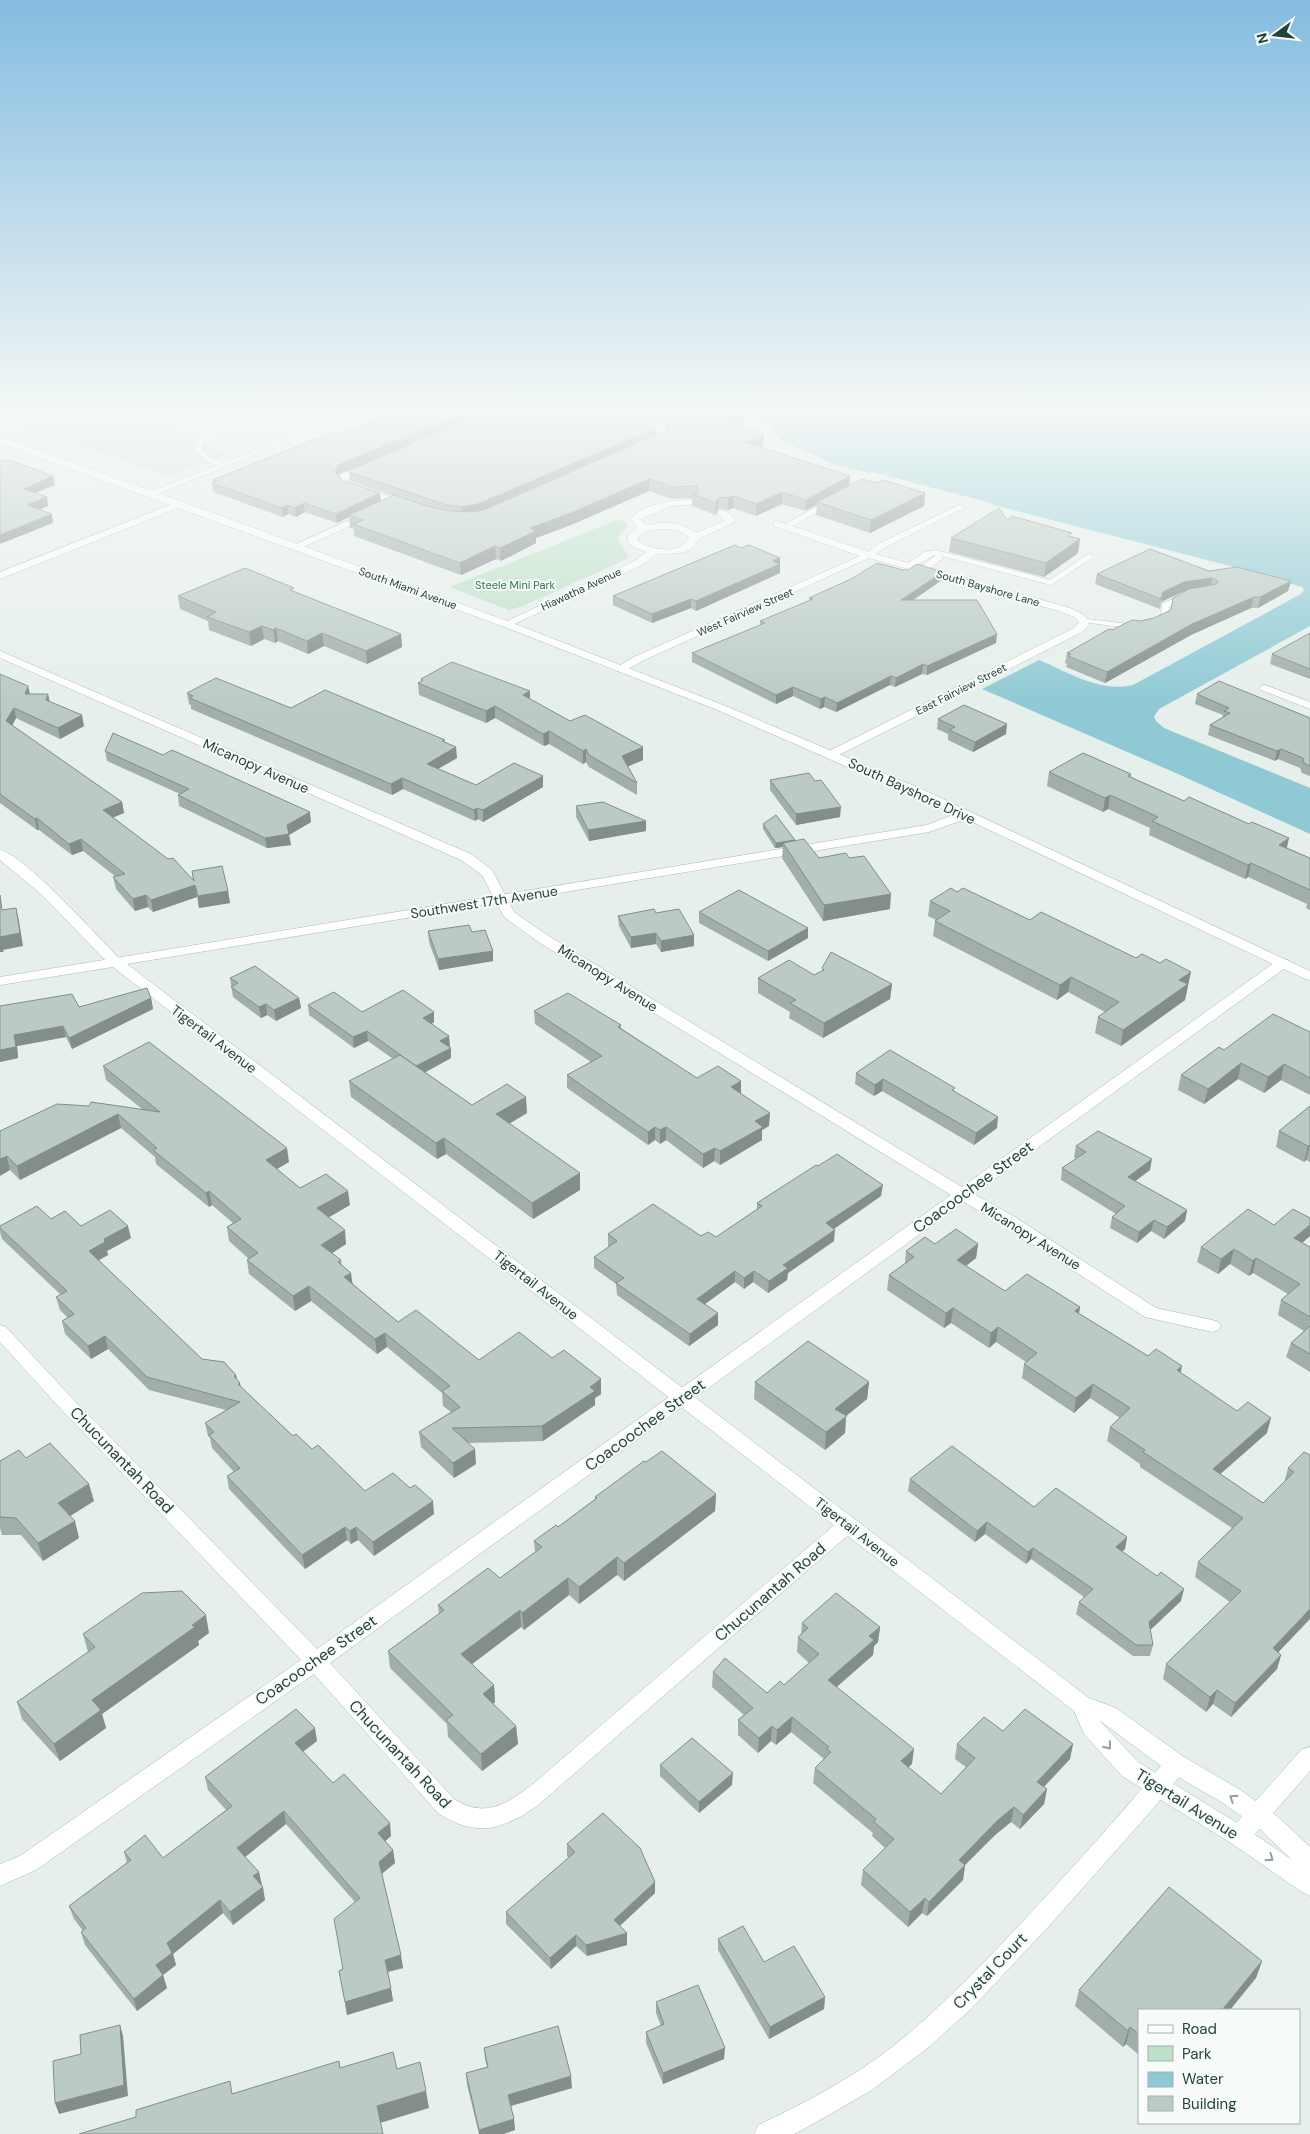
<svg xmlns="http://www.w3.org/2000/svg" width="1310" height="2134" font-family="'DM Sans',sans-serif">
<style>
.built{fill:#d4dfda}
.green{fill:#bfe0c8}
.water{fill:#8ec9d4}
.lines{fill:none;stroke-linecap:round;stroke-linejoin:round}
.lane-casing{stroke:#a8b8b2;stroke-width:1}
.street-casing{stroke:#a8b8b2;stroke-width:1}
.secondary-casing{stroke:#a4bbb3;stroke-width:1}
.path{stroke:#86b3a5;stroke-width:2;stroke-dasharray:2 2.5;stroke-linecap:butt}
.lane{fill:#fff;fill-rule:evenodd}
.street{fill:#fff;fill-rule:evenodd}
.secondary{fill:#fff;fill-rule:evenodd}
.wall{fill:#a1aea9;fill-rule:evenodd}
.shaded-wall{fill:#838d89}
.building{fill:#bbcac4;stroke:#838d89}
.oneway{stroke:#92a09c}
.labels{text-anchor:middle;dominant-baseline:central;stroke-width:4;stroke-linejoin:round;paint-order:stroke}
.far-park-label{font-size:11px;fill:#2d7a4b;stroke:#f7fbf9}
.far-street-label{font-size:11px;fill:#24423a;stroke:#f7fbf9}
.street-label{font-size:14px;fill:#24423a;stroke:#f7fbf9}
.near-street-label{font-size:16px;fill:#24423a;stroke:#f7fbf9}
</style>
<rect width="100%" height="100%" fill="#e6efeb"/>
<path class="built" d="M 0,410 L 136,410 L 228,454 L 167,476 L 0,417 Z"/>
<path class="green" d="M 619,519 L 629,525 L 617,538 L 629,558 L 523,606 L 509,610 L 450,587 Z"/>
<path class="water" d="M 757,410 L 1310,410 L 1310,626 L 1159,709 L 1154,717 L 1156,721 L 1164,728 L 1310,788 L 1310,834 L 1178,774 L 982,689 L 1039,660 C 1068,672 1100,693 1133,685 L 1301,594 L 1304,590 L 1302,587 L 1230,566 L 990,504 L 991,503 L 872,472 L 869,473 L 833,464 L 781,440 Z"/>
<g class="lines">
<defs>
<g id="lane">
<path d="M 143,410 L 151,410 L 212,432 L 246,418 L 224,410 C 234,410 245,416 253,416 C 261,416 267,410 277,410 L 214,435 L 202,443 L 201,449 L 210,458 L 224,463 L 360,410 L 368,410 L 152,496 L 148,494 L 149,492 L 217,466 L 206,460 L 194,449 L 197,441 L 207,434 Z"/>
<path d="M 827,501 L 834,503 L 787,529 L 780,527 Z"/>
<path d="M 959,505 L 966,507 L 884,548 L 871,557 L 864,555 L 878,544 Z"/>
<path d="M 936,550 L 1050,580 L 1088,554 L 1095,556 L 1051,585 L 942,556 L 942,559 L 925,572 L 919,572 L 919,568 L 935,556 L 934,555 L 912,568 L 905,566 L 924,552 Z"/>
<path d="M 1183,594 L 1190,596 L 1169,607 L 1168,619 L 1160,625 L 1154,625 L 1154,621 L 1161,616 L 1162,604 Z"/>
<path d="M 1079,618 L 1137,625 L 1141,627 L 1137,629 L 1082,622 L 1079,622 Z"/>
</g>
<g id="street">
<path d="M 640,410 L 648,410 L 669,438 L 667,440 L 654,447 L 648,447 L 648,443 L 659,437 Z"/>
<path d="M 367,463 L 370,464 L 370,468 L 349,478 L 348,482 L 407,503 L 407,507 L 401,507 L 344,488 L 338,482 L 342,474 Z"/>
<path d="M 693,499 L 696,500 L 696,504 L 671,506 L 641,519 L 643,523 C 649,526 653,524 659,523 C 672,522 686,525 696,533 L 725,521 L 717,513 L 719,511 L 722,510 L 731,514 L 735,522 L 698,539 C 692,556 674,553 659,554 C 653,555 647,562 642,565 L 510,626 L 502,626 L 501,624 L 634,561 L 647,552 L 635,548 L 628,542 L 628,536 L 637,528 L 631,519 C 642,503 676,500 693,499 ZM 661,529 C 672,529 680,530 689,537 C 682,556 650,550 638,541 L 638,537 L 643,532 Z"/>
<path d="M 180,501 L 183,502 L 183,506 L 0,579 L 0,572 Z"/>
<path d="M 369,511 L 372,512 L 372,516 L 299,549 L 291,549 L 290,547 Z"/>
<path d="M 777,521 L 872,553 L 1067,607 C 1077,611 1087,614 1089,625 L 1082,632 L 833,758 L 829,757 L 827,754 L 829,751 L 1074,628 L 1079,622 L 1074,617 L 1059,611 L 869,558 L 642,661 L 625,671 L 617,671 L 615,669 L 617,667 L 634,657 L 860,556 L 774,526 L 774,522 Z"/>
<path d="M 0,651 L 471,854 L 492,870 L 514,912 L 550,937 L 962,1187 L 1278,960 L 1288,960 L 1290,963 L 1288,966 L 974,1194 L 1015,1217 L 1156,1308 L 1212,1320 L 1218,1322 L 1221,1326 L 1218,1330 L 1212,1332 L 1145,1317 L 1003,1225 L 964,1202 L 330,1663 L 454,1799 C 485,1819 507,1804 533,1784 L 840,1520 L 847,1517 L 854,1520 L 857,1525 L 854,1530 L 537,1806 C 502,1830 476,1838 438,1813 L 314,1674 L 36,1870 L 0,1886 L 0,1864 L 20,1856 L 301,1660 L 58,1406 L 0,1342 L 0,1325 L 6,1327 L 70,1396 L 317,1649 L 951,1195 L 540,943 L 504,917 L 482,875 L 461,860 L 0,658 Z"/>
<path d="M 1265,685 L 1310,702 L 1310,709 L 1261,690 L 1259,688 L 1261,686 Z"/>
<path d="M 0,850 C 27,857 96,935 119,958 L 121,961 L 119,964 L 109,964 L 41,894 L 0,860 Z"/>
<path d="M 1310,1747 L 1310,1771 L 1247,1843 L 1239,1846 L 1231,1843 L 1228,1836 L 1231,1829 L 1302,1749 Z"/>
<path d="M 1176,1754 L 1184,1757 L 1187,1764 L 1184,1771 L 1151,1811 L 1049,1926 L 971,2009 L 929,2047 L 872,2090 L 804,2129 L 794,2134 L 754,2134 L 758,2125 C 805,2103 851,2079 892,2047 C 950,2001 1001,1945 1051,1891 C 1091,1847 1131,1803 1168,1757 Z"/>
</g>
<path id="secondary" d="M 0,437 L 183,502 L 510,622 L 723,705 L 926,791 L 1310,971 L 1310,980 L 1305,979 L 966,819 L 929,832 L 127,964 L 1089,1698 L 1116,1708 L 1184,1757 L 1239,1789 L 1277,1816 L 1310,1847 L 1310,1896 L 1302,1892 L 1231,1843 L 1122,1776 L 1084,1734 L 1074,1711 L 113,967 L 0,985 L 0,977 L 927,825 L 955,814 L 715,709 L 502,626 L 0,443 ZM 1099,1720 L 1168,1771 L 1223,1803 L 1261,1830 L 1292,1860 L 1247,1829 L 1138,1762 Z"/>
</defs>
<use href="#lane" class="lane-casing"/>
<use href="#street" class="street-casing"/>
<use href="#secondary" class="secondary-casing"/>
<g class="path">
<path d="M 780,411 L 808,420 L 833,410"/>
<path d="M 762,419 L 784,410"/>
</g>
<use href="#lane" class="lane"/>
<use href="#street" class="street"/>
<use href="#secondary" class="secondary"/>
</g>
<g class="wall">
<path d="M 640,410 L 656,435 L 668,430 L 651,411 L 651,410 L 744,410 L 745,411 L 745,422 L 739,425 L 764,434 L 763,445 L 760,447 L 850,485 L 876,483 L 925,493 L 924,506 L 870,533 L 816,515 L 817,505 L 805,511 L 782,504 L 756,516 L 733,508 L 728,510 L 718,509 L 716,515 L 692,506 L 692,498 L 672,499 L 649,491 L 571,525 L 536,538 L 536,543 L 501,561 L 496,559 L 461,575 L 354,536 L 354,529 L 350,528 L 349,517 L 337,523 L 305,512 L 296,517 L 288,514 L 283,517 L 213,492 L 212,483 L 213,483 L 213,480 L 337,434 L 364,425 L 640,427 ZM 352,469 L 349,472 L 350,481 L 393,496 L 381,501 L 380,493 L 342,480 L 338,476 L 339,474 Z"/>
<path d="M 1007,520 L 1072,537 L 1078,553 L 1044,577 L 949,552 L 951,538 Z"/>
<path d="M 741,548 L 780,558 L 780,573 L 696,611 L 691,608 L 652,623 L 613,605 L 613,596 Z"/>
<path d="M 903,570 L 943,572 L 942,580 L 913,600 L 996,643 L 927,675 L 922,674 L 895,687 L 890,685 L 836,712 L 824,707 L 820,709 L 793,696 L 776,704 L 692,662 L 692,653 L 760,625 L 760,621 L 809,601 L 809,598 Z"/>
<path d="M 1209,571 L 1291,581 L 1288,591 L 1258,608 L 1251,608 L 1191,635 L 1105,683 L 1066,667 L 1067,664 L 1065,663 L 1067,653 L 1112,630 L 1140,621 L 1154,618 L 1170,610 L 1184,592 L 1182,592 L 1161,602 L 1160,609 L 1095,584 L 1097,574 Z"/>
<path d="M 295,592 L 401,634 L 402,647 L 367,664 L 324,646 L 308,654 L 278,641 L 275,643 L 264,639 L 251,646 L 209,630 L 208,621 L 180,609 L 178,596 Z"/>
<path d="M 1310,633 L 1310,679 L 1270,664 L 1272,654 Z"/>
<path d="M 0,674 L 28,686 L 30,694 L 48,694 L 50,702 L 84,726 L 60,739 L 16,718 L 12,725 L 122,802 L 124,813 L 113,817 L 193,880 L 192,871 L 228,891 L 230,903 L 199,908 L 197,897 L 153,912 L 148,907 L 135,911 L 116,889 L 113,877 L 116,877 L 83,851 L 72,855 L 39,830 L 37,830 L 0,803 Z"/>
<path d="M 421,679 L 530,691 L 530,699 L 570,721 L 643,747 L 643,760 L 628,766 L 637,783 L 637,795 L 589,767 L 586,762 L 583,764 L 549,744 L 544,746 L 495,718 L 486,723 L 419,695 L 418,683 L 421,681 Z"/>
<path d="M 187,693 L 291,708 L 445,742 L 457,758 L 438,769 L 476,785 L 543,776 L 543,787 L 483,822 L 478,819 L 475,821 L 403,789 L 392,795 L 191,709 L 191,705 L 189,704 Z"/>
<path d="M 1197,694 L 1310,718 L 1310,776 L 1302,773 L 1300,768 L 1278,759 L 1275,761 L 1208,735 L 1210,725 L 1222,718 L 1223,715 L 1195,704 Z"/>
<path d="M 938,719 L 1006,734 L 973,752 L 948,740 L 948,734 L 937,729 Z"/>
<path d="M 105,751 L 311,822 L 289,835 L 291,845 L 267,848 L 179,806 L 178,795 L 180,794 L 107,761 Z"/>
<path d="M 1049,772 L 1131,774 L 1131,777 L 1310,858 L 1310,910 L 1306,908 L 1307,904 L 1248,877 L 1245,879 L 1149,835 L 1150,828 L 1108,809 L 1103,812 L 1047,786 Z"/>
<path d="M 770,780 L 840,817 L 796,825 L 770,790 Z"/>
<path d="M 576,806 L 646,821 L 646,831 L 589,841 L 576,817 Z"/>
<path d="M 763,824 L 795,841 L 890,909 L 823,921 L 782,858 L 783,847 L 775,848 L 763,829 Z"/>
<path d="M 957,892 L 1030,920 L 1188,987 L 1187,988 L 1185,1000 L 1121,1046 L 1095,1033 L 1098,1017 L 1105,1012 L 1068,992 L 1057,1000 L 933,936 L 935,921 L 936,920 L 928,916 L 930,901 Z"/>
<path d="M 699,912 L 808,928 L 808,938 L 768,961 L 699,923 Z"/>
<path d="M 656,913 L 694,935 L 694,946 L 661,952 L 656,944 L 631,948 L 619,926 L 618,916 Z"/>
<path d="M 428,931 L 472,932 L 493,961 L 439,970 L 429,942 Z"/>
<path d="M 822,968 L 892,984 L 890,999 L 823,1038 L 789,1018 L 790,1012 L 758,993 L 758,978 L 814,975 L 822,971 Z"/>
<path d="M 230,978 L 299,998 L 301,1008 L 276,1021 L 267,1015 L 261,1018 L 233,997 Z"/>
<path d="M 151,998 L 153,1009 L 72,1049 L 66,1037 L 17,1046 L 18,1058 L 0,1062 L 0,1006 L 79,1007 Z"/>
<path d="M 308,1005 L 362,1012 L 434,1012 L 434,1022 L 432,1024 L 450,1046 L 449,1047 L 451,1058 L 425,1072 L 472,1105 L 527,1113 L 509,1124 L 580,1173 L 580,1190 L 533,1219 L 446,1154 L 437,1159 L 351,1097 L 349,1081 L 393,1059 L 368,1041 L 354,1048 L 309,1015 Z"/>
<path d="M 534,1011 L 621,1025 L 621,1028 L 769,1126 L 762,1130 L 762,1140 L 720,1165 L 714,1161 L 703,1168 L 666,1140 L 660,1144 L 655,1140 L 648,1145 L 567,1088 L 567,1075 L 591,1062 L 535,1024 Z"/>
<path d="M 1310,1032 L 1310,1095 L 1281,1080 L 1264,1093 L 1238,1079 L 1204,1104 L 1178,1090 L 1181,1075 L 1224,1050 Z"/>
<path d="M 103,1066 L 289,1162 L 277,1169 L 300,1188 L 350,1205 L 328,1217 L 346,1244 L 332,1253 L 341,1260 L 342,1265 L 353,1284 L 398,1322 L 479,1360 L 552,1358 L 601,1379 L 601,1394 L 595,1398 L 595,1405 L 543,1441 L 468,1443 L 476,1464 L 454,1478 L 421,1447 L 419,1432 L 451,1412 L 443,1406 L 442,1393 L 387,1347 L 377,1354 L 311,1301 L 295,1311 L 249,1274 L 247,1260 L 249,1259 L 229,1241 L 227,1227 L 233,1223 L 212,1205 L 209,1207 L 156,1164 L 155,1157 L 121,1128 L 20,1180 L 10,1170 L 0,1131 L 142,1109 L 106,1080 Z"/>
<path d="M 856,1073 L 955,1092 L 997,1128 L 974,1145 L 882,1091 L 874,1096 L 855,1084 Z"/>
<path d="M 1310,1106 L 1310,1162 L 1306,1160 L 1304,1162 L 1276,1147 L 1279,1131 Z"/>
<path d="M 1076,1146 L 1150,1170 L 1135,1181 L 1187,1210 L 1185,1221 L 1164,1239 L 1151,1231 L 1137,1243 L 1110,1228 L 1112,1217 L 1116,1214 L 1061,1180 L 1062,1168 L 1076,1159 L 1074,1157 Z"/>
<path d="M 881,1196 L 834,1229 L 834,1241 L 788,1273 L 787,1280 L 768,1293 L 753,1282 L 744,1289 L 735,1282 L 705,1304 L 718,1325 L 689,1346 L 617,1295 L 616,1284 L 594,1268 L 594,1257 L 609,1247 L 608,1246 L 608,1234 L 716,1237 L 757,1209 L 757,1203 Z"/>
<path d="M 1310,1218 L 1310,1236 L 1302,1243 L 1310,1247 L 1310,1372 L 1286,1357 L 1291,1343 L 1304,1331 L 1278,1315 L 1281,1300 L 1288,1294 L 1253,1273 L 1249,1276 L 1230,1264 L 1218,1274 L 1197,1262 L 1201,1247 L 1274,1225 Z"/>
<path d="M 51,1219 L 131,1238 L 107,1251 L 108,1255 L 98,1260 L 202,1359 L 236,1375 L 237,1380 L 241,1388 L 293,1436 L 312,1449 L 365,1491 L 434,1514 L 374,1556 L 358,1540 L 351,1544 L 347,1540 L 305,1569 L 229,1489 L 227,1476 L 234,1472 L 212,1448 L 210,1438 L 208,1436 L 205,1423 L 226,1410 L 149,1390 L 108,1349 L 91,1359 L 65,1334 L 62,1321 L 68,1318 L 60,1310 L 56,1297 L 61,1295 L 2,1239 L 0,1232 L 0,1226 Z"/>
<path d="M 935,1244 L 978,1244 L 976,1258 L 966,1266 L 1005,1291 L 1080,1307 L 1079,1314 L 1148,1356 L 1180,1373 L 1267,1433 L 1220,1474 L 1263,1503 L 1284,1483 L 1288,1468 L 1304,1452 L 1278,1652 L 1281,1655 L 1277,1669 L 1231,1717 L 1213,1704 L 1206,1712 L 1163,1679 L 1166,1664 L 1230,1602 L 1195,1577 L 1198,1562 L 1232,1528 L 1140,1467 L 1140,1464 L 1107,1441 L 1110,1427 L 1120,1418 L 1090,1398 L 1074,1413 L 1022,1378 L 1024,1364 L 1026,1362 L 996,1342 L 989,1348 L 951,1323 L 944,1328 L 887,1290 L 889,1275 L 905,1264 L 906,1251 Z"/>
<path d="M 755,1382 L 869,1382 L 867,1399 L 846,1416 L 845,1433 L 825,1450 L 754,1399 Z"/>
<path d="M 26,1458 L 94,1501 L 70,1516 L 79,1538 L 43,1561 L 21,1535 L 2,1535 L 0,1528 L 0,1461 Z"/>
<path d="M 910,1479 L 1034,1507 L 1127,1537 L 1125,1549 L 1122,1551 L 1181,1601 L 1150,1630 L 1153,1645 L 1150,1656 L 1133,1656 L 1076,1614 L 1079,1602 L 1084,1597 L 1031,1559 L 1026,1564 L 985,1534 L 975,1542 L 908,1491 Z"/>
<path d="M 716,1494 L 715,1511 L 624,1581 L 617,1575 L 579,1604 L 569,1595 L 524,1630 L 521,1627 L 472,1664 L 494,1685 L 495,1702 L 493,1704 L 516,1726 L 518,1744 L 482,1771 L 448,1737 L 447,1724 L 390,1668 L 388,1651 L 439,1614 L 438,1605 L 500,1578 L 535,1552 L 534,1541 L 558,1527 L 595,1499 L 595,1497 Z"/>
<path d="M 802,1623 L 880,1627 L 878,1642 L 874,1646 L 873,1655 L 837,1687 L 912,1764 L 908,1767 L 941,1794 L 966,1767 L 955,1759 L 957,1744 L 1003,1731 L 1073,1744 L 1070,1759 L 1044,1787 L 1047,1789 L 1044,1804 L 1020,1829 L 1011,1822 L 995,1835 L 965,1865 L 963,1880 L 927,1916 L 922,1913 L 908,1927 L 861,1885 L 863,1870 L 885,1848 L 872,1836 L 873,1833 L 813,1783 L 815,1768 L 824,1759 L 791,1732 L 776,1745 L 771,1741 L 758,1753 L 738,1735 L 738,1720 L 744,1715 L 712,1687 L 713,1672 L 767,1693 L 784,1685 L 809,1663 L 797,1652 L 798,1637 L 801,1634 Z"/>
<path d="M 209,1633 L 198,1641 L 199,1645 L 102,1714 L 106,1728 L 60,1761 L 22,1719 L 17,1702 L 88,1652 L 83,1634 Z"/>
<path d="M 317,1741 L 303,1752 L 333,1783 L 391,1836 L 385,1841 L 393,1850 L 395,1863 L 382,1874 L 403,1968 L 388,1972 L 393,2001 L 347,2015 L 339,1971 L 343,1969 L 355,1902 L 286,1824 L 245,1857 L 259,1872 L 261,1885 L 265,1900 L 233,1925 L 223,1913 L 173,1954 L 176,1965 L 163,1975 L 167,1988 L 137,2011 L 85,1945 L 81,1932 L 83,1931 L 74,1919 L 69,1906 L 127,1863 L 124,1852 L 163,1858 L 226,1810 L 208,1790 L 205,1777 Z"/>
<path d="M 660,1765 L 732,1785 L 699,1813 L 660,1776 Z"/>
<path d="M 567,1844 L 655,1893 L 620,1926 L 627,1945 L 587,1956 L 576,1946 L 551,1969 L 506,1924 L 506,1912 L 569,1858 L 567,1856 Z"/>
<path d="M 718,1939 L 764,1962 L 825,1997 L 824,2009 L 769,2039 L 718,1950 Z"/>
<path d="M 1262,1961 L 1256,1978 L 1139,2010 L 1139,2055 L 1126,2044 L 1123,2047 L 1075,2006 L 1079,1990 Z"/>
<path d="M 656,2002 L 724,2059 L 663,2084 L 646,2043 L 646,2032 L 661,2026 L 656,2013 Z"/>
<path d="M 484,2048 L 572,2088 L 511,2106 L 515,2130 L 503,2134 L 479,2134 L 467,2085 L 466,2073 L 487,2067 L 485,2059 Z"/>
</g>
<g class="shaded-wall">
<path d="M 470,410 L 491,410 L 339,474 L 336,481 L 335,472 L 338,465 Z"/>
<path d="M 745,411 L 745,422 L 723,431 L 724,420 Z"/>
<path d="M 656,428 L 656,437 L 478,513 L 462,516 L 461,507 Z"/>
<path d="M 764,434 L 763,445 L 744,453 L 744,442 Z"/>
<path d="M 53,476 L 55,485 L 26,497 L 24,489 Z"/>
<path d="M 850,476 L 849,488 L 817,502 L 817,505 L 805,511 L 806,500 Z"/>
<path d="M 649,479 L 649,491 L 571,525 L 536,538 L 536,543 L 501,561 L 500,548 L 530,528 Z"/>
<path d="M 782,492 L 782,504 L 756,516 L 756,504 Z"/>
<path d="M 380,493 L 381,502 L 349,515 L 349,517 L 337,523 L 336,514 Z"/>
<path d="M 925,493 L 924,506 L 870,533 L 871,520 Z"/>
<path d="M 734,496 L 733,508 L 728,510 L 728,498 Z"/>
<path d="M 47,497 L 48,506 L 29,514 L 27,505 Z"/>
<path d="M 719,497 L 718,509 L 716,515 L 716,503 Z"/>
<path d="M 304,503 L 305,512 L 296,517 L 295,508 Z"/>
<path d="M 287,505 L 288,514 L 283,517 L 282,508 Z"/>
<path d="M 52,514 L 53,523 L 0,544 L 0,535 Z"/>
<path d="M 1080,539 L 1078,553 L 1044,577 L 1046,563 Z"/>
<path d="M 495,546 L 496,559 L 461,575 L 460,563 Z"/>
<path d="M 780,558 L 780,573 L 696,611 L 696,601 L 773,561 Z"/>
<path d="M 943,572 L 942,580 L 900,609 L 901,600 Z"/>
<path d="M 1212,578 L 1210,588 L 1182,592 L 1161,602 L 1160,609 L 1163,592 L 1184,582 Z"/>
<path d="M 1291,581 L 1288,591 L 1258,608 L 1260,597 Z"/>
<path d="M 1254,597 L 1251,608 L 1191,635 L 1105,683 L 1107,672 L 1192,624 Z"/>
<path d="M 691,599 L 691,608 L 652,623 L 652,614 Z"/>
<path d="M 262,626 L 264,639 L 251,646 L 249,632 Z"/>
<path d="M 276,628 L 278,641 L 275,643 L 273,630 Z"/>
<path d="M 322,633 L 324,646 L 308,654 L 307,641 Z"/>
<path d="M 401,634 L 402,647 L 367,664 L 366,651 Z"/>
<path d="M 997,634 L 996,643 L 927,675 L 927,666 Z"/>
<path d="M 923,664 L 922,674 L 895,687 L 896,678 Z"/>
<path d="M 891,676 L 890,685 L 836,712 L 837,703 Z"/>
<path d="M 28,686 L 30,697 L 25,694 Z"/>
<path d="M 793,687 L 793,696 L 776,704 L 776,695 Z"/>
<path d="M 530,691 L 530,703 L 523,695 Z"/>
<path d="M 48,694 L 50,704 L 46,700 Z"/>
<path d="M 825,697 L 824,707 L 820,709 L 821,699 Z"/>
<path d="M 495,706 L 495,718 L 486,723 L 486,711 Z"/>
<path d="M 14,708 L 16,718 L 9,732 L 6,721 Z"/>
<path d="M 82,715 L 84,726 L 60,739 L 58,728 Z"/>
<path d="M 1007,724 L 1006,734 L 973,752 L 975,742 Z"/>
<path d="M 549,731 L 549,744 L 544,746 L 543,734 Z"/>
<path d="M 456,747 L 457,758 L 427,775 L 427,764 Z"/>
<path d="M 643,747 L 643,760 L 622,769 L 622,756 Z"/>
<path d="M 586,749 L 586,762 L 583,764 L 583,751 Z"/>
<path d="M 1281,749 L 1278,759 L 1275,761 L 1277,751 Z"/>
<path d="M 543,776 L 543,787 L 483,822 L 483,810 Z"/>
<path d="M 402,778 L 403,789 L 392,795 L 391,784 Z"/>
<path d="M 1110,795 L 1108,809 L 1103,812 L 1105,798 Z"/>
<path d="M 122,802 L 124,813 L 105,821 L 103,810 Z"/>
<path d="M 841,807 L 840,817 L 796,825 L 796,814 Z"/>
<path d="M 477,808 L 478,819 L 475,821 L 474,810 Z"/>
<path d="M 310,812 L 311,822 L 289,835 L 291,845 L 267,848 L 265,838 Z"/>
<path d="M 37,818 L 39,830 L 37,830 L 35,819 Z"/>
<path d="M 646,821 L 646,831 L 589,841 L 588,830 Z"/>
<path d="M 1289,838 L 1286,852 L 1279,845 Z"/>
<path d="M 81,839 L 83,851 L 72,855 L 69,844 Z"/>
<path d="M 795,840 L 795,845 L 783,843 L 783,847 L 775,848 L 776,843 Z"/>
<path d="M 1251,863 L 1248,877 L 1245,879 L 1248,865 Z"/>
<path d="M 195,885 L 197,897 L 153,912 L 151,900 Z"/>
<path d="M 228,891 L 230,903 L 199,908 L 198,896 Z"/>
<path d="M 891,894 L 890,909 L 823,921 L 824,905 Z"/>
<path d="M 146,895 L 148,907 L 135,911 L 133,899 Z"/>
<path d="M 16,908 L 19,921 L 23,946 L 3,950 L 4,952 L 0,952 L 0,937 Z"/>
<path d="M 808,928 L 808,938 L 768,961 L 768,951 Z"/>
<path d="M 656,933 L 656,944 L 631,948 L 631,937 Z"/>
<path d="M 694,935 L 694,946 L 661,952 L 661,941 Z"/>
<path d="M 493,951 L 493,961 L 439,970 L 438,959 Z"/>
<path d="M 1191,972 L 1185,1000 L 1121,1046 L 1123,1030 L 1179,980 Z"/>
<path d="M 1071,977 L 1068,992 L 1057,1000 L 1060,985 Z"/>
<path d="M 892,984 L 890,999 L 823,1038 L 824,1023 Z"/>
<path d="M 151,998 L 153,1009 L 72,1049 L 69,1038 Z"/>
<path d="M 299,998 L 301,1008 L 276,1021 L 274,1010 Z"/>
<path d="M 266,1004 L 267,1015 L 261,1018 L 259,1007 Z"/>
<path d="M 434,1012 L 434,1022 L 424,1028 L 423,1018 Z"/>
<path d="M 63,1026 L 66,1037 L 17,1046 L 18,1058 L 0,1062 L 0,1050 L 14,1035 Z"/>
<path d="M 367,1031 L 368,1041 L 354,1048 L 353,1037 Z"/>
<path d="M 449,1036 L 450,1046 L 441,1051 L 440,1041 Z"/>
<path d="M 451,1048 L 451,1058 L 417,1077 L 416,1066 Z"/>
<path d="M 1241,1063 L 1238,1079 L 1204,1104 L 1208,1089 Z"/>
<path d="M 1284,1064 L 1281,1080 L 1264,1093 L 1268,1077 Z"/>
<path d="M 883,1079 L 882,1091 L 874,1096 L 875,1085 Z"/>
<path d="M 741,1081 L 741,1094 L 731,1087 Z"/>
<path d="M 526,1097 L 527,1113 L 498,1130 L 496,1114 Z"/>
<path d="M 770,1113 L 769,1126 L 762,1130 L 762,1140 L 720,1165 L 720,1151 L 755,1121 Z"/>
<path d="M 118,1114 L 121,1128 L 20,1180 L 17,1166 Z"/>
<path d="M 998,1117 L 997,1128 L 974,1145 L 976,1133 Z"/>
<path d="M 655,1127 L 655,1140 L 648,1145 L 648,1132 Z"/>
<path d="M 666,1127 L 666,1140 L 660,1144 L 660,1130 Z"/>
<path d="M 444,1138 L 446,1154 L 437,1159 L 436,1143 Z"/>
<path d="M 1310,1145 L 1306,1160 L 1304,1162 L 1308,1146 Z"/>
<path d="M 287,1148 L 289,1162 L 268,1174 L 266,1160 Z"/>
<path d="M 715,1148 L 714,1161 L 703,1168 L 703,1154 Z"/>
<path d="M 7,1156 L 10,1170 L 0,1176 L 0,1159 Z"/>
<path d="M 1152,1159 L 1150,1170 L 1126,1188 L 1128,1177 Z"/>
<path d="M 580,1173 L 580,1190 L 533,1219 L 532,1203 Z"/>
<path d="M 883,1185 L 881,1196 L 825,1235 L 826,1223 Z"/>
<path d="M 209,1191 L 212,1205 L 209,1207 L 206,1193 Z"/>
<path d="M 348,1191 L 350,1205 L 319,1223 L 317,1208 Z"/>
<path d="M 1187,1210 L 1185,1221 L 1164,1239 L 1167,1227 Z"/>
<path d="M 1154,1220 L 1151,1231 L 1137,1243 L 1139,1232 Z"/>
<path d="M 1310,1225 L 1310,1236 L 1290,1253 L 1294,1238 Z"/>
<path d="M 128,1226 L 131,1238 L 107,1251 L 108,1255 L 92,1264 L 89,1251 L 104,1239 Z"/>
<path d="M 345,1230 L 346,1244 L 323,1259 L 321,1245 Z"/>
<path d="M 835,1230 L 834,1241 L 788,1273 L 787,1280 L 768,1293 L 769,1281 L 783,1265 Z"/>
<path d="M 978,1244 L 976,1258 L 955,1274 L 957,1260 Z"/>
<path d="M 1234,1249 L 1230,1264 L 1218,1274 L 1221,1259 Z"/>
<path d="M 1256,1258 L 1253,1273 L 1249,1276 L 1253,1261 Z"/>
<path d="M 735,1271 L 735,1282 L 697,1310 L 697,1299 Z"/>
<path d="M 754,1271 L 753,1282 L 744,1289 L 744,1278 Z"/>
<path d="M 351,1273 L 353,1287 L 344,1277 Z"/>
<path d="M 309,1286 L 311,1301 L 295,1311 L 293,1296 Z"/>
<path d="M 1080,1307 L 1077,1322 L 1075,1311 Z"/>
<path d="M 953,1308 L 951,1323 L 944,1328 L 946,1313 Z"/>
<path d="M 718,1313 L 718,1325 L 689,1346 L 690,1334 Z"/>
<path d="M 998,1327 L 996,1342 L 989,1348 L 991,1333 Z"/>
<path d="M 385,1333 L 387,1347 L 377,1354 L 375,1339 Z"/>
<path d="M 105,1336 L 108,1349 L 91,1359 L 88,1346 Z"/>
<path d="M 1182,1366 L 1179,1381 L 1177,1370 Z"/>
<path d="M 236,1375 L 238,1384 L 240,1383 L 243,1396 L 234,1376 Z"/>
<path d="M 601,1379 L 601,1394 L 595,1398 L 595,1405 L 543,1441 L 542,1426 L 590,1387 Z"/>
<path d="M 869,1382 L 867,1399 L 846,1416 L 845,1433 L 825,1450 L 826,1432 L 835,1409 Z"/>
<path d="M 1093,1384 L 1090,1398 L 1074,1413 L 1076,1398 Z"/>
<path d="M 1271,1418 L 1267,1433 L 1209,1484 L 1213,1469 Z"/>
<path d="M 475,1449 L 476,1464 L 454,1478 L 453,1463 Z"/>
<path d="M 89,1484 L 94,1501 L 62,1521 L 58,1503 Z"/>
<path d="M 716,1494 L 715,1511 L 624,1581 L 624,1563 Z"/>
<path d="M 433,1501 L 434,1514 L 374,1556 L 373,1542 Z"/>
<path d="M 75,1521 L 79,1538 L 43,1561 L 38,1543 Z"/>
<path d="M 987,1522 L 985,1534 L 975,1542 L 977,1531 Z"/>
<path d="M 345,1527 L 347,1540 L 305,1569 L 302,1555 Z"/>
<path d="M 356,1527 L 358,1540 L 351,1544 L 350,1531 Z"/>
<path d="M 1127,1537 L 1125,1549 L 1114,1559 L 1116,1547 Z"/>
<path d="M 1033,1548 L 1031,1559 L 1026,1564 L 1028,1552 Z"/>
<path d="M 617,1557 L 617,1575 L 579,1604 L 579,1587 Z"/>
<path d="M 568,1578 L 569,1595 L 524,1630 L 522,1613 Z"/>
<path d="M 1184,1589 L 1181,1601 L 1146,1634 L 1149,1622 Z"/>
<path d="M 1310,1609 L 1310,1619 L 1268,1663 L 1273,1648 Z"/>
<path d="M 520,1610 L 521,1627 L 463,1671 L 461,1654 Z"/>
<path d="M 206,1615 L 209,1633 L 198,1641 L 199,1645 L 102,1714 L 106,1728 L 60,1761 L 54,1744 L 92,1700 Z"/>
<path d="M 880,1627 L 878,1642 L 874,1646 L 873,1655 L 827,1695 L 828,1680 L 869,1636 Z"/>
<path d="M 1281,1655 L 1277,1669 L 1231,1717 L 1235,1703 Z"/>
<path d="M 494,1685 L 495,1702 L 484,1711 L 483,1694 Z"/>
<path d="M 1217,1690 L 1213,1704 L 1206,1712 L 1210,1697 Z"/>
<path d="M 792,1717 L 791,1732 L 776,1745 L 777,1730 Z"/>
<path d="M 516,1726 L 518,1744 L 482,1771 L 481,1754 Z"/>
<path d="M 772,1726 L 771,1741 L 758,1753 L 759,1738 Z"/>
<path d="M 315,1728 L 317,1741 L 297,1756 L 295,1743 Z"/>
<path d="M 1073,1744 L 1070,1759 L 1034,1797 L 1037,1782 Z"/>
<path d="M 914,1749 L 912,1764 L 899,1776 L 901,1761 Z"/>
<path d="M 733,1773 L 732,1785 L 699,1813 L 699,1802 Z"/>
<path d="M 1047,1789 L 1044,1804 L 1020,1829 L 1023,1815 Z"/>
<path d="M 1014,1807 L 1011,1822 L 995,1835 L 965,1865 L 963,1880 L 927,1916 L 929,1902 L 959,1860 L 998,1820 Z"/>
<path d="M 284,1811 L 286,1824 L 240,1861 L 237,1848 Z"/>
<path d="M 390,1823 L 391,1836 L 380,1846 L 378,1833 Z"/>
<path d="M 393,1850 L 395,1863 L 381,1874 L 379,1862 Z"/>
<path d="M 259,1872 L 262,1885 L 256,1889 L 253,1876 Z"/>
<path d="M 655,1882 L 655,1893 L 614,1931 L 614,1920 Z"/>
<path d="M 263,1887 L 265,1900 L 233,1925 L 230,1912 Z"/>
<path d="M 925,1898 L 922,1913 L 908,1927 L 910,1912 Z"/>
<path d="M 220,1900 L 223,1913 L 173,1954 L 176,1965 L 163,1975 L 167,1988 L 137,2011 L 134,1999 L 156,1965 L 167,1943 Z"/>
<path d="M 627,1933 L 627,1945 L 587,1956 L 586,1945 Z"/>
<path d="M 576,1935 L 576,1946 L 551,1969 L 550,1958 Z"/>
<path d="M 401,1955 L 403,1968 L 387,1972 L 385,1960 Z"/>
<path d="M 1262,1961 L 1256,1978 L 1230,2010 L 1222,2010 Z"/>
<path d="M 391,1988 L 393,2001 L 347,2015 L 345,2002 Z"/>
<path d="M 825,1997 L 824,2009 L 769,2039 L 770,2027 Z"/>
<path d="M 120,2025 L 123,2036 L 128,2096 L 59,2114 L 55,2103 Z"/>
<path d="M 1130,2027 L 1126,2044 L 1123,2047 L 1128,2031 Z"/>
<path d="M 725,2048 L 724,2059 L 663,2084 L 663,2073 Z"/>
<path d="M 571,2076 L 572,2088 L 510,2106 L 508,2095 Z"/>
<path d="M 426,2091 L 429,2108 L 380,2123 L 377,2106 Z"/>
<path d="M 514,2119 L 515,2130 L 503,2134 L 479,2134 L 479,2130 Z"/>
</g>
<g class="building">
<path d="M 403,410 L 470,410 L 338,465 L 335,472 L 342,480 L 380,493 L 336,514 L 304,503 L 295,508 L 287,505 L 282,508 L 212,483 L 217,481 L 213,480 L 333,432 L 337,434 L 361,425 L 364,425 Z"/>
<path d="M 491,410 L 627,410 L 641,428 L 640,410 L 644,410 L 656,424 L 656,428 L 478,504 L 461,507 L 446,505 L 349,472 L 352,469 Z"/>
<path d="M 660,410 L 744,410 L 745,411 L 724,420 L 764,434 L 744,442 L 850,476 L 806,500 L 782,492 L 756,504 L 734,496 L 728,498 L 719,497 L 716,503 L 692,494 L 698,493 L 697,486 L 672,487 L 649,479 L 571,513 L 530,528 L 536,531 L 500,548 L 495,546 L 460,563 L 353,524 L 363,520 L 349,515 L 394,495 L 427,506 L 449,511 L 472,512 L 484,510 L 669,429 L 668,419 Z"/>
<path d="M 0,460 L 3,461 L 9,460 L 53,476 L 24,489 L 47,497 L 27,505 L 52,514 L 0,535 Z"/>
<path d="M 862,479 L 876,483 L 883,480 L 925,493 L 871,520 L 817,502 Z"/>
<path d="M 999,508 L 1007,520 L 1012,516 L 1072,533 L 1068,536 L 1080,539 L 1046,563 L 951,538 Z"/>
<path d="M 735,545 L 741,548 L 749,545 L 780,558 L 773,561 L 780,564 L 696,601 L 691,599 L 652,614 L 613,596 Z"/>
<path d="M 1150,549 L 1209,571 L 1237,567 L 1291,581 L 1260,597 L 1254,597 L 1192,624 L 1107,672 L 1068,656 L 1071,654 L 1067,653 L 1109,629 L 1112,630 L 1132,620 L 1140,621 L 1154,618 L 1171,610 L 1173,598 L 1189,589 L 1217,584 L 1218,581 L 1212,578 L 1184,582 L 1163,592 L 1161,599 L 1097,574 Z"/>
<path d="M 877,563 L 903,570 L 908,570 L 917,564 L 943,572 L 901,600 L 977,600 L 997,634 L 927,666 L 923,664 L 896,678 L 891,676 L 837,703 L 825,697 L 821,699 L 793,687 L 776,695 L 692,653 L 765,623 L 760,621 L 813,599 L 809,598 L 853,578 Z"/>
<path d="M 245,568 L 294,588 L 290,590 L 401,634 L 366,651 L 322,633 L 307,641 L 276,628 L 273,630 L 262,626 L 249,632 L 207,617 L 216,612 L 178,596 Z"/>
<path d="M 1310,633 L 1310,669 L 1272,654 Z"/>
<path d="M 452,662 L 530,691 L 523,695 L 570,721 L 585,715 L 643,747 L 622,756 L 637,783 L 589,755 L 586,749 L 583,751 L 549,731 L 543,734 L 495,706 L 486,711 L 418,683 L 423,680 L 421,679 Z"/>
<path d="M 0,674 L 28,686 L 25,694 L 48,694 L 46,700 L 82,715 L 58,728 L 14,708 L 6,721 L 122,802 L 103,810 L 168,859 L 173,858 L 194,881 L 192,871 L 222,866 L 228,891 L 198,896 L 195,885 L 151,900 L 146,895 L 133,899 L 113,877 L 125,874 L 81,839 L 69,844 L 37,818 L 35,819 L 0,794 Z"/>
<path d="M 216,678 L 291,708 L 325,690 L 445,740 L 442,741 L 456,747 L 427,764 L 476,785 L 514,763 L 543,776 L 483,810 L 477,808 L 474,810 L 402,778 L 391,784 L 190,698 L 193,696 L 187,693 Z"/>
<path d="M 1219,681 L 1310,718 L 1310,766 L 1304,763 L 1303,758 L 1281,749 L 1277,751 L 1210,725 L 1230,713 L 1224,711 L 1229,708 L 1197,694 Z"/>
<path d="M 964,705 L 1007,724 L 975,742 L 949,730 L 955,727 L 938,719 Z"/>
<path d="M 113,733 L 163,755 L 172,750 L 310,812 L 287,825 L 289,834 L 265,838 L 178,795 L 189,789 L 105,751 Z"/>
<path d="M 1083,753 L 1131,774 L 1128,776 L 1184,801 L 1189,797 L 1249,824 L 1252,822 L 1289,838 L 1279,845 L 1310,858 L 1310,890 L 1251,863 L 1248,865 L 1152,821 L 1158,817 L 1110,795 L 1105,798 L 1049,772 Z"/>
<path d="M 809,773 L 815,781 L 821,780 L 841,807 L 796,814 L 770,780 Z"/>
<path d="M 603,802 L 646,821 L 588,830 L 576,806 Z"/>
<path d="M 776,815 L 795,840 L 776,843 L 763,824 Z"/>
<path d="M 804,839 L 819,858 L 846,853 L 849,858 L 864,856 L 891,894 L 824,905 L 783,843 Z"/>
<path d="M 951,888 L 957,892 L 963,888 L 1030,920 L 1041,912 L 1136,958 L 1142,954 L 1160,963 L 1166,959 L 1191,972 L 1179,980 L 1188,984 L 1123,1030 L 1098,1017 L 1119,1002 L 1071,977 L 1060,985 L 935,921 L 950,911 L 930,901 Z"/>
<path d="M 739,890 L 808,928 L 768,951 L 699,912 Z"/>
<path d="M 0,895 L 2,910 L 16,908 L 20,933 L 0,937 L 0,939 Z"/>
<path d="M 654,909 L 656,913 L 679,909 L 694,935 L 661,941 L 656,933 L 631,937 L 618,916 Z"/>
<path d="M 469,925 L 472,932 L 485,930 L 493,951 L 438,959 L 428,931 Z"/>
<path d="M 831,952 L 892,984 L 824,1023 L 790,1003 L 796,1000 L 758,978 L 789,960 L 814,975 L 824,970 L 822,968 Z"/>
<path d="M 255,966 L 299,998 L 274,1010 L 266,1004 L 259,1007 L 231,987 L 238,983 L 230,978 Z"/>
<path d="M 147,988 L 151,998 L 69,1038 L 63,1026 L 14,1035 L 16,1047 L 0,1050 L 0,1006 L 72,994 L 79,1007 Z"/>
<path d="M 403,990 L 434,1012 L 423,1018 L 449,1036 L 440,1041 L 451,1048 L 416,1066 L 367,1031 L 353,1037 L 308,1005 L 334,992 L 362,1012 Z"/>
<path d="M 568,993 L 621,1025 L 618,1027 L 697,1078 L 718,1066 L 741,1081 L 731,1087 L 770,1113 L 755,1121 L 763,1127 L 720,1151 L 715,1148 L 703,1154 L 666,1127 L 660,1130 L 655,1127 L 648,1132 L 567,1075 L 602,1056 L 534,1011 Z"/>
<path d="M 1273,1014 L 1310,1032 L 1310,1078 L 1284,1064 L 1268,1077 L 1241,1063 L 1208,1089 L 1181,1075 L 1219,1047 L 1224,1050 Z"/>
<path d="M 149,1042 L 287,1148 L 266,1160 L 300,1188 L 326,1174 L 348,1191 L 317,1208 L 345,1230 L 321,1245 L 341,1260 L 338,1262 L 351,1273 L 344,1277 L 398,1322 L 416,1310 L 479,1360 L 519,1332 L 552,1358 L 564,1350 L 601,1379 L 590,1387 L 595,1391 L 542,1426 L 452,1428 L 475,1449 L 453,1463 L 419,1432 L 460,1407 L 442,1391 L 450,1386 L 385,1333 L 375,1339 L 309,1286 L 293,1296 L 247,1260 L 258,1253 L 227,1227 L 241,1219 L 209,1191 L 206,1193 L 153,1150 L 157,1148 L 118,1114 L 17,1166 L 7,1156 L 0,1159 L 0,1131 L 57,1104 L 89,1106 L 91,1102 L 160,1112 L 103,1066 Z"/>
<path d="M 890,1050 L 955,1088 L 952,1090 L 998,1117 L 976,1133 L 883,1079 L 875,1085 L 856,1073 Z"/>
<path d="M 400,1055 L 472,1105 L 507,1084 L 526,1097 L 496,1114 L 580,1173 L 532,1203 L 444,1138 L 436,1143 L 349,1081 Z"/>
<path d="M 1310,1106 L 1310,1145 L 1308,1146 L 1279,1131 Z"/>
<path d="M 1098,1131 L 1152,1159 L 1128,1177 L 1187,1210 L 1167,1227 L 1154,1220 L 1139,1232 L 1112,1217 L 1125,1206 L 1062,1168 L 1086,1152 L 1076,1146 Z"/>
<path d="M 837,1154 L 883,1185 L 826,1223 L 835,1230 L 783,1265 L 788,1268 L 769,1281 L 754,1271 L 744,1278 L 735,1271 L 697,1299 L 718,1313 L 690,1334 L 616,1283 L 624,1278 L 594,1257 L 617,1241 L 608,1234 L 653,1204 L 701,1236 L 708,1232 L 716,1237 L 762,1206 L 757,1203 L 816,1165 L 818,1166 Z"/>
<path d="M 37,1206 L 51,1219 L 65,1211 L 81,1226 L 110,1210 L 128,1226 L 104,1239 L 105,1242 L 89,1251 L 202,1359 L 224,1362 L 236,1375 L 234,1376 L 240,1383 L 238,1384 L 293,1436 L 296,1434 L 312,1449 L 318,1445 L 365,1491 L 393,1473 L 410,1488 L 415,1485 L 433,1501 L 373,1542 L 356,1527 L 350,1531 L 345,1527 L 302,1555 L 227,1476 L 240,1468 L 209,1435 L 214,1432 L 205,1423 L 240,1402 L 147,1377 L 105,1336 L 88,1346 L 62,1321 L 74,1314 L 56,1297 L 67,1291 L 0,1228 L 0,1226 Z"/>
<path d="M 1248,1209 L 1274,1225 L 1293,1209 L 1310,1218 L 1310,1225 L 1294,1238 L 1310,1247 L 1310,1317 L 1281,1300 L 1300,1284 L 1256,1258 L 1253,1261 L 1234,1249 L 1221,1259 L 1201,1247 Z"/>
<path d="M 956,1229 L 978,1244 L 957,1260 L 1005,1291 L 1027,1274 L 1080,1307 L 1075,1311 L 1148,1356 L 1156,1349 L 1182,1366 L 1177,1370 L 1237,1411 L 1248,1402 L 1271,1418 L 1213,1469 L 1263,1503 L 1294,1472 L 1288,1468 L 1304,1452 L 1310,1455 L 1310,1609 L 1273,1648 L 1281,1655 L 1235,1703 L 1217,1690 L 1210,1697 L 1166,1664 L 1241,1591 L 1198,1562 L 1243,1518 L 1143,1452 L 1145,1450 L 1110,1427 L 1130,1408 L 1093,1384 L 1076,1398 L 1024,1364 L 1037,1353 L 998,1327 L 991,1333 L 953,1308 L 946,1313 L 889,1275 L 914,1257 L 906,1251 L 925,1237 L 935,1244 Z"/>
<path d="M 1310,1326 L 1310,1354 L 1291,1343 Z"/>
<path d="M 808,1341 L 869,1382 L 835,1409 L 847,1416 L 826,1432 L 755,1382 Z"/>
<path d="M 50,1443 L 89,1484 L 58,1503 L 75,1521 L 38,1543 L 16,1518 L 0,1517 L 0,1461 L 19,1450 L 26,1458 Z"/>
<path d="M 952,1446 L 1034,1507 L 1056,1488 L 1127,1537 L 1116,1547 L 1157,1576 L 1161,1572 L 1184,1589 L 1149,1622 L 1153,1645 L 1136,1645 L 1079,1602 L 1093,1589 L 1033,1548 L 1028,1552 L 987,1522 L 977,1531 L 910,1479 Z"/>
<path d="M 662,1451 L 716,1494 L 624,1563 L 617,1557 L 579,1587 L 568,1578 L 522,1613 L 520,1610 L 461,1654 L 494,1685 L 483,1694 L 516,1726 L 481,1754 L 446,1720 L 453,1715 L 388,1651 L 444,1610 L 438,1605 L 488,1568 L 500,1578 L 542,1547 L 534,1541 L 556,1525 L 558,1527 L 597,1498 L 595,1497 L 644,1461 L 646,1462 Z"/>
<path d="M 182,1591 L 206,1615 L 192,1625 L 195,1627 L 92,1700 L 101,1710 L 54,1744 L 17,1702 L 95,1647 L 83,1634 L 142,1593 Z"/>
<path d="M 836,1593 L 880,1627 L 869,1636 L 874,1640 L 828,1680 L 914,1749 L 901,1761 L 941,1794 L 975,1758 L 957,1744 L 984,1717 L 1003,1731 L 1025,1709 L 1073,1744 L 1037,1782 L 1047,1789 L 1023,1815 L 1014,1807 L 998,1820 L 959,1860 L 965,1865 L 929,1902 L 925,1898 L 910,1912 L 863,1870 L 894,1839 L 874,1822 L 876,1819 L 815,1768 L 831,1752 L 827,1749 L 829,1747 L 792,1717 L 777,1730 L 772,1726 L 759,1738 L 738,1720 L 753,1708 L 713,1672 L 725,1658 L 767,1693 L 780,1681 L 784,1685 L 819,1654 L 798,1637 L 808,1628 L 802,1623 Z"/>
<path d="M 296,1709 L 315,1728 L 295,1743 L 333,1783 L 344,1774 L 390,1823 L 378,1833 L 393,1850 L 379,1862 L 401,1955 L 385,1960 L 391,1988 L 345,2002 L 339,1971 L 343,1969 L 334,1919 L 360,1898 L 284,1811 L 237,1848 L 259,1872 L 253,1876 L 263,1887 L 230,1912 L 220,1900 L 167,1943 L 172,1953 L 156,1965 L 163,1975 L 134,1999 L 81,1932 L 86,1928 L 69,1906 L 131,1860 L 124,1852 L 145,1835 L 163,1858 L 232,1806 L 205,1777 Z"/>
<path d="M 692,1738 L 733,1773 L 699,1802 L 660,1765 Z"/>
<path d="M 603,1813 L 640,1848 L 655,1882 L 614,1920 L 627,1933 L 586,1945 L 576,1935 L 550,1958 L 506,1912 L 575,1852 L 567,1844 Z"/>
<path d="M 1169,1887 L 1262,1961 L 1222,2010 L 1139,2010 L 1139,2034 L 1130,2027 L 1128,2031 L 1079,1990 Z"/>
<path d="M 743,1926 L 764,1962 L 794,1946 L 825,1997 L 770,2027 L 718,1939 Z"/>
<path d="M 698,1985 L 725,2048 L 663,2073 L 646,2032 L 664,2024 L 656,2002 Z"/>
<path d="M 120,2025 L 124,2085 L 55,2103 L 53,2061 L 81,2054 L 80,2035 Z"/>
<path d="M 558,2026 L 571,2076 L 508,2095 L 514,2119 L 479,2130 L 466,2073 L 488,2067 L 484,2048 Z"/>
<path d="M 393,2052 L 397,2069 L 420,2062 L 426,2091 L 377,2106 L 383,2134 L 79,2134 L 136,2117 L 136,2110 L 230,2081 L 232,2094 L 339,2061 L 340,2068 Z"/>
</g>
<defs><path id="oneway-chevron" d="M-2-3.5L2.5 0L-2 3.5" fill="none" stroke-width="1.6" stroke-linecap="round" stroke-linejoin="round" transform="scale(1.25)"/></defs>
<g class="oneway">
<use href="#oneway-chevron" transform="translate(1108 1746) rotate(51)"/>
<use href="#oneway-chevron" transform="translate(1233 1798) rotate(-146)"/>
<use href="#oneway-chevron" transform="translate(1270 1858) rotate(35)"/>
</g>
<linearGradient id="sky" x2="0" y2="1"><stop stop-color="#84bce0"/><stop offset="0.58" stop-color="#f4f8f6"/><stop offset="1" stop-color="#f4f8f6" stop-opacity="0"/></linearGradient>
<rect width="1310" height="708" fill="url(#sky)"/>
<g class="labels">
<g class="far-park-label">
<text x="515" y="585">Steele Mini Park</text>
</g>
<g class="far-street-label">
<text transform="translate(408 588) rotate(20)">South Miami Avenue</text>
<text transform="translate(988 588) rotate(16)">South Bayshore Lane</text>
<text transform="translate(581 589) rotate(-25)">Hiawatha Avenue</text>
<text transform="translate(745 612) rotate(-24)">West Fairview Street</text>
<text transform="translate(961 689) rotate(-27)">East Fairview Street</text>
</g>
<g class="street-label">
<text transform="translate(256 766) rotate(24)">Micanopy Avenue</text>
<text transform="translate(912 791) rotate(25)">South Bayshore Drive</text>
<text transform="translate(484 902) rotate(-9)">Southwest 17th Avenue</text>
<text transform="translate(608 978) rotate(32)">Micanopy Avenue</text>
<text transform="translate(214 1039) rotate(37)">Tigertail Avenue</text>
<text transform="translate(1031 1236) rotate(32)">Micanopy Avenue</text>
<text transform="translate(536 1285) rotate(38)">Tigertail Avenue</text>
<text transform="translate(857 1532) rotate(38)">Tigertail Avenue</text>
</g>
<g class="near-street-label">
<text transform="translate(973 1187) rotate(-36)">Coacoochee Street</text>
<text transform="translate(645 1425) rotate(-36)">Coacoochee Street</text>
<text transform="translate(122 1460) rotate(46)">Chucunantah Road</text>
<text transform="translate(770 1592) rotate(-41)">Chucunantah Road</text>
<text transform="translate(316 1660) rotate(-35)">Coacoochee Street</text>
<text transform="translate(400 1754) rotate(47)">Chucunantah Road</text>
<text transform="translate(1187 1804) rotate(32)">Tigertail Avenue</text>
<text transform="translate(990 1971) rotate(-46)">Crystal Court</text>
</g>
</g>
<rect x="1138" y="2009" width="162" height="115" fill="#f7fbf9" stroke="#a3b1ad"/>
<rect x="1148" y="2025" width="25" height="8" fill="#ffffff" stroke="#a3b1ad"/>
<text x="1182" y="2034" font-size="15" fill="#24423a">Road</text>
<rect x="1148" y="2046" width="25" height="15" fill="#bfe0c8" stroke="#a3b1ad"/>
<text x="1182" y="2059" font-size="15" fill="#24423a">Park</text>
<rect x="1148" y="2072" width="25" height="15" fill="#8ec9d4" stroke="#a3b1ad"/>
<text x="1182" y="2084" font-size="15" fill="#24423a">Water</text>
<rect x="1148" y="2096" width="25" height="15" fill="#bbcac4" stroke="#a3b1ad"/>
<text x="1182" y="2109" font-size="15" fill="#24423a">Building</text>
<g transform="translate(1275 35) rotate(255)" stroke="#f7fbf9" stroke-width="4" paint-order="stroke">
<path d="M0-4L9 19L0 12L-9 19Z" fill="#24423a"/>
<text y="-8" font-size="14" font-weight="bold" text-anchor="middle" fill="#24423a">N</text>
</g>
</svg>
